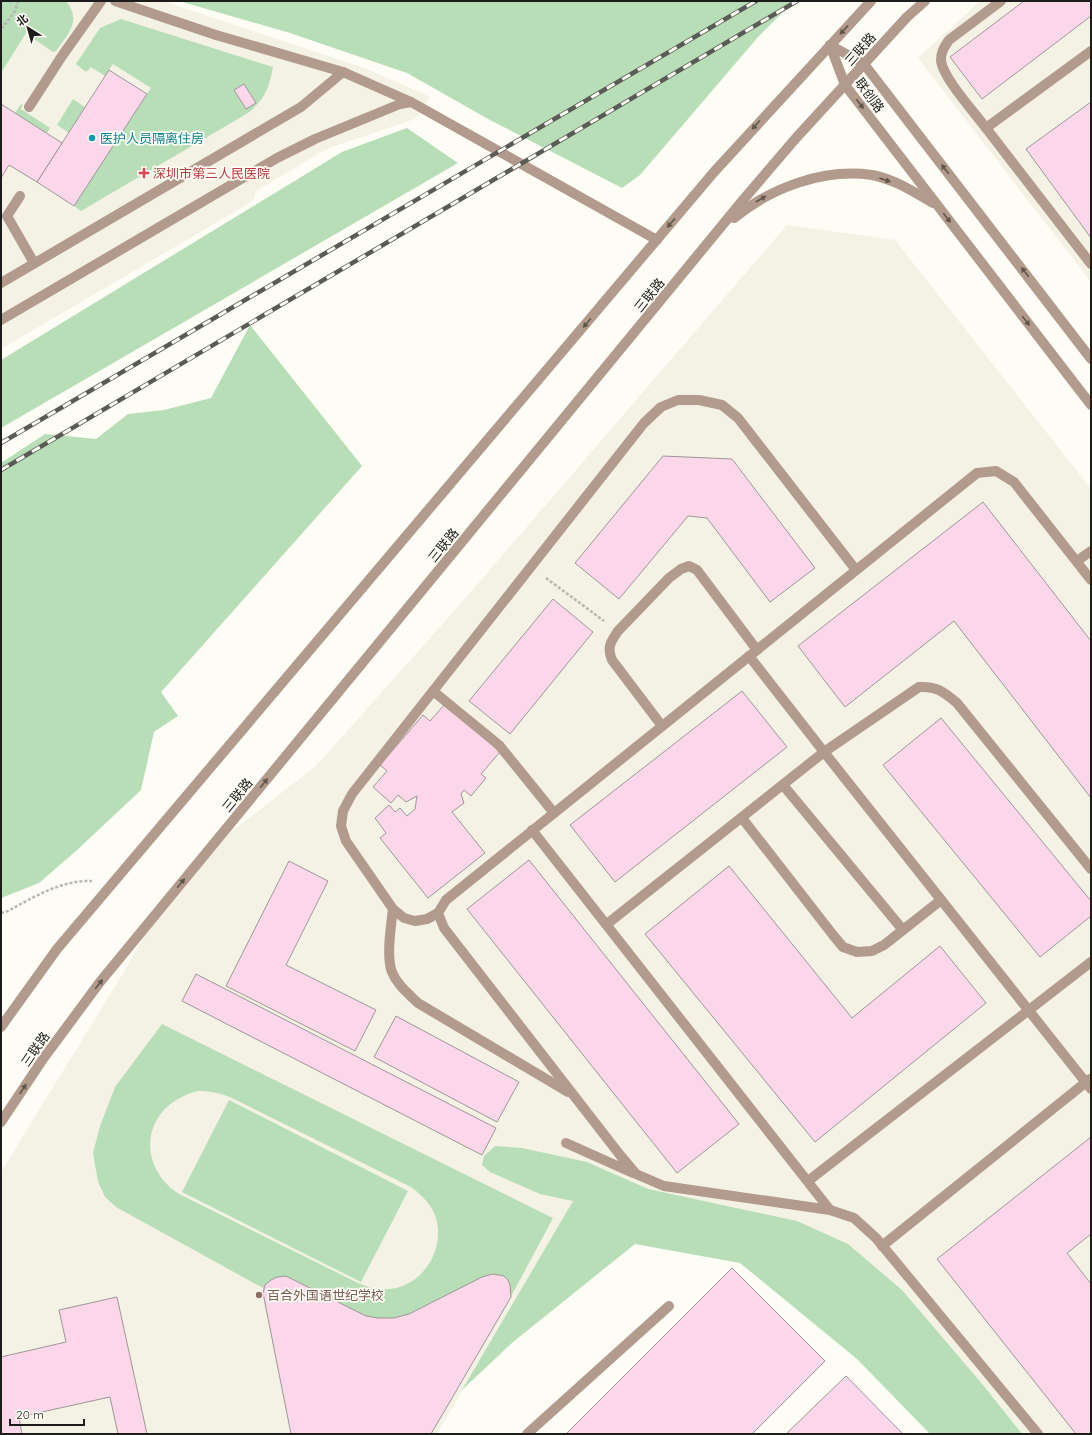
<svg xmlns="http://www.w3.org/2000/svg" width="1092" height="1435" font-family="Quicksand,'Noto Sans SC',sans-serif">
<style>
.built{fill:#f4f2e4}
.green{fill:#b7deb7;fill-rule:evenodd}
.building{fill:#fbd7e9;stroke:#9d9699}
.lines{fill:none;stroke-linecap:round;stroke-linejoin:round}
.path{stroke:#b6b5af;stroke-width:2.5;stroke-dasharray:3 2;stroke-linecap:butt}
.service{stroke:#b29b8c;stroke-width:10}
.tertiary{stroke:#b29b8c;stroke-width:10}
.rail-casing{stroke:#5a5a56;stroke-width:4.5}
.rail{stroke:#fdfcf5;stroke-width:3;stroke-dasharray:9;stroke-linecap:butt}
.oneway{fill:#60554d}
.culture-dot{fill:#0f9aa8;stroke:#fdfcf5;stroke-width:1.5}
.health-dot{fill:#e0444e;stroke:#fdfcf5;stroke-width:1.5}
.education-dot{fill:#8d6e63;stroke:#fdfcf5;stroke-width:1.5}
.labels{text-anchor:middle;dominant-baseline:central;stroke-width:3.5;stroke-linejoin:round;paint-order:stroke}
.street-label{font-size:13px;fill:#1c1c1a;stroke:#fdfcf5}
.culture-label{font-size:13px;fill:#0d838f;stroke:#fdfcf5;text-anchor:start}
.health-label{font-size:13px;fill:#be3a42;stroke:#fdfcf5;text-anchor:start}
.education-label{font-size:13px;fill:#785e54;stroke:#fdfcf5;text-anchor:start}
</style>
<rect width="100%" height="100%" fill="#fdfcf5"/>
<g class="built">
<path d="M 1,1 L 163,1 L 367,69 L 430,97 L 415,119 L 332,147 L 318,154 L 256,191 L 253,201 L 1,349 Z"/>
<path d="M 980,1 L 1091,1 L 1091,282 L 918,58 Z"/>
<path d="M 787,225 L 895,240 L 1091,489 L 1091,1434 L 1008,1434 L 848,1255 L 573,1201 L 437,1434 L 1,1434 L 1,1172 L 122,975 L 160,909 L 204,853 L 316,766 L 463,601 Z"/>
</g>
<g class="green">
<path d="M 1,1 L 66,1 C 82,21 68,34 56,51 L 53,52 L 34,39 L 36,35 L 28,30 L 1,73 Z"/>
<path d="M 179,1 L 794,1 L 758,37 L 640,175 L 622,188 L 490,120 L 407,73 L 290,33 Z"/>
<path d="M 121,19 L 273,67 C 269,88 265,99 248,113 L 81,211 L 74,206 L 151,88 L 113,64 L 105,76 L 91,67 L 86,72 L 76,64 L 100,28 Z"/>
<path d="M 73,99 L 85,107 L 69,133 L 57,125 Z"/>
<path d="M 21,104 L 23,105 L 21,109 L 50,128 L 47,133 L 15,113 Z"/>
<path d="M 407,128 L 458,163 L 1,428 L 1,360 L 342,152 Z"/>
<path d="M 250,325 L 362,466 L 161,692 L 178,716 L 154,732 L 141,790 L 76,851 L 39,883 L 1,898 L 1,463 L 45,434 L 96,439 L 128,414 L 164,410 L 211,398 Z"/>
<path d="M 162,1024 L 553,1218 L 515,1289 L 456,1391 L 252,1282 L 116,1207 L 105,1197 L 98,1182 L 93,1153 L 100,1126 L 115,1087 ZM 198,1091 C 211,1091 220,1093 232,1098 L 411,1187 C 422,1195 432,1205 436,1218 C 446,1252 419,1292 382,1289 C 373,1289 366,1286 358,1283 L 179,1194 C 133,1163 144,1104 198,1091 Z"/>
<path d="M 229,1100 L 408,1191 L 361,1282 L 182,1192 Z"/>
<path d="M 495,1146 L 522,1148 L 587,1162 L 648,1189 L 797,1221 L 848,1244 L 902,1290 L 983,1385 L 1022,1434 L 930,1434 L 857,1359 L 740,1263 L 635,1244 L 513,1342 L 462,1390 L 573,1201 L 540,1194 L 490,1172 L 482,1165 L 484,1156 Z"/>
</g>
<g class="building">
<path d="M 1024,1 L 1091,1 L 1091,16 L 982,99 L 950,57 Z"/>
<path d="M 109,70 L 147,94 L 74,206 L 37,182 Z"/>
<path d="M 244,84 L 256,103 L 246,109 L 234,90 Z"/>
<path d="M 1091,102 L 1091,238 L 1026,149 Z"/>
<path d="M 1,104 L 62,143 L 37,182 L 9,165 L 1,178 Z"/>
<path d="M 663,456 L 732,459 L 815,568 L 770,602 L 707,518 L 688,516 L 619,599 L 575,563 Z"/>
<path d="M 983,502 L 1091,641 L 1091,798 L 954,621 L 845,707 L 798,646 Z"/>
<path d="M 553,599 L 593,632 L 510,734 L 469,701 Z"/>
<path d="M 742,691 L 787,747 L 615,882 L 570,825 Z"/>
<path d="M 445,704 L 500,752 L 481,774 L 486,778 L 471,796 L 464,790 L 461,794 L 464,803 L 452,812 L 485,853 L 428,898 L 380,838 L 386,833 L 375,818 L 389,805 L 395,812 L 400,808 L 407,816 L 415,809 L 417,796 L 406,802 L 398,795 L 391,803 L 373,787 L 387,771 L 380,765 L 423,715 L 430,721 Z"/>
<path d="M 941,718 L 1091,901 L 1091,916 L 1040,957 L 883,765 Z"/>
<path d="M 529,860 L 739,1124 L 677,1173 L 467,909 Z"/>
<path d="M 289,861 L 328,881 L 286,965 L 376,1010 L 355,1051 L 226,986 Z"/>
<path d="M 729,866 L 852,1018 L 940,946 L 986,1003 L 815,1142 L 645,934 Z"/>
<path d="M 196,974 L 496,1128 L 482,1155 L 182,1001 Z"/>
<path d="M 396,1016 L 519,1082 L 497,1122 L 374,1057 Z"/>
<path d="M 1091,1137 L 1091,1234 L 1067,1253 L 1091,1284 L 1091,1434 L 1076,1434 L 937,1259 Z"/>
<path d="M 732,1268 L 825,1361 L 752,1434 L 566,1434 Z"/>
<path d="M 493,1274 L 504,1276 L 508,1280 L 510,1285 L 511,1297 L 431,1434 L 291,1434 L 263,1293 L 265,1285 L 271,1280 L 277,1277 L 286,1276 L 366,1316 L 378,1318 L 394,1318 L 409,1314 L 482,1277 Z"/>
<path d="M 117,1297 L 147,1434 L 118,1434 L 110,1397 L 19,1417 L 22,1434 L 1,1434 L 1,1357 L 66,1342 L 59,1310 Z"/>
<path d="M 846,1376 L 903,1434 L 786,1434 Z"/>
</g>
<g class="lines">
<g class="path">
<path d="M 1,28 L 3,27 L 15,11 L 18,1"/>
<path d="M 546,578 L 604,621"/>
<path d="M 1,913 L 8,911 C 34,897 61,880 92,881"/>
</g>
<g class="service">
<path d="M 115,1 L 216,35 L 343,72 L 411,102 L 657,240"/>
<path d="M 1091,51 L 986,128 L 1091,264"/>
<path d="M 29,107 L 62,56 L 101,1"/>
<path d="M 986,128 C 975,113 942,77 941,60 C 941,51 945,46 949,40 L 1001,1"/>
<path d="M 20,196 L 7,216 L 34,263"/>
<path d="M 1,283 L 301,107 L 343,72"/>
<path d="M 1,320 L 277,158 L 315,139 L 400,104 L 411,102"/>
<path d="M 1077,561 L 1091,551"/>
<path d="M 749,656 L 824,752 L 1091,1089"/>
<path d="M 433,691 L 499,745 L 554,813"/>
<path d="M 662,726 L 612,660 C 607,647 610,643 618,631 L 669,578 L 681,569 L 689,566 L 697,570 L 757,650"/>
<path d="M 783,785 L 903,930"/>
<path d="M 742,818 L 833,935 L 843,947 L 857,952 L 872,951 L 884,945 L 941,900"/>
<path d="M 532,830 L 830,1210"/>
<path d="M 393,909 C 391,926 386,957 392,972 C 397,985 409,994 418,1003 L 568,1092"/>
<path d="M 438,913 L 427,919 L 415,921 L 404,918 L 393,909 L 346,841 L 341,826 L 343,811 L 352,794 L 644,423 L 661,407 L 678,400 L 699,400 L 722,405 L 738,418 L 856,570"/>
<path d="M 607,924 L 824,752 L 919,687 C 937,686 944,692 957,703 L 1091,869"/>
<path d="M 566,1143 L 633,1173"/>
<path d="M 808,1181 L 1091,962"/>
<path d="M 882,1246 L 1090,1079"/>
<path d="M 527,1434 L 669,1306"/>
<path d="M 1038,1434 L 876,1238 L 854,1218 L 830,1210 L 664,1186 L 636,1174 L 620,1155 L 444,928 L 438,913 L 446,900 L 977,473 L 996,471 L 1014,482 L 1091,580"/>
</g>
<g class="tertiary">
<path d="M 830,45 L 845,85 L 1091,405"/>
<path d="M 830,45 L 864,64 L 1091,359"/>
<path d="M 734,218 C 771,188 823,168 872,175 C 894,179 914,192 933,203"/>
<path d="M 1,1027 L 57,949 L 714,172 L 871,1"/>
<path d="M 1,1122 L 43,1059 L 100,982 L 743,200 L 796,138 L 907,17 L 925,1"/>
</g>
<defs>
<g id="rail">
<path d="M 1,443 L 756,1"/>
<path d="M 1,470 L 797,1"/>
</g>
</defs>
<use href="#rail" class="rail-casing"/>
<use href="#rail" class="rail"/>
</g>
<defs><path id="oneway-solid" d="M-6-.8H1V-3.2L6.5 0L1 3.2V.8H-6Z"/></defs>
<g class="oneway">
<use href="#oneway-solid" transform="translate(844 30) rotate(133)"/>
<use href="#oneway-solid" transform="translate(860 104) rotate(53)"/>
<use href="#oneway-solid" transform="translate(756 125) rotate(132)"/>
<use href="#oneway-solid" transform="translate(945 169) rotate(-128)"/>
<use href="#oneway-solid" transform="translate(885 180) rotate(19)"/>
<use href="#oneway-solid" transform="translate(761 199) rotate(-30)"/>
<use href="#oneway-solid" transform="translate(947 218) rotate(52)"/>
<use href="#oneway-solid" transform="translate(671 223) rotate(130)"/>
<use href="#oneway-solid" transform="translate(1025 272) rotate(-128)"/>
<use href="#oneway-solid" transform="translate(1026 321) rotate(52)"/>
<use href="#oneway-solid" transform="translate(587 323) rotate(130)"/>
<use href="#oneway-solid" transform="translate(264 783) rotate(-51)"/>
<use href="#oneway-solid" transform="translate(181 883) rotate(-51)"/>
<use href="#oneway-solid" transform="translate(99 984) rotate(-52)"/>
<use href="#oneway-solid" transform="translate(23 1089) rotate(-56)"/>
</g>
<circle class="culture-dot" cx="92" cy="138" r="4"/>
<path class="health-dot" d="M142 167h4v4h4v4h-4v4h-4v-4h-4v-4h4z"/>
<circle class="education-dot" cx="259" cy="1295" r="4"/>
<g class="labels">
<g class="street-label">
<text transform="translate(860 49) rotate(-48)">三联路</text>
<text transform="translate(870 95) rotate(54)">联创路</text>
<text transform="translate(649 295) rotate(-51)">三联路</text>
<text transform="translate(443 545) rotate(-51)">三联路</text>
<text transform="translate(237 795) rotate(-51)">三联路</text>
<text transform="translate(35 1049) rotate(-55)">三联路</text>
</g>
<g class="culture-label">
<text x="100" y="138">医护人员隔离住房</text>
</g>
<g class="health-label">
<text x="153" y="173">深圳市第三人民医院</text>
</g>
<g class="education-label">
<text x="267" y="1295">百合外国语世纪学校</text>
</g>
</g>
<rect width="1092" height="1435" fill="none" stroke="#1c1c1a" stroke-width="4"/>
<g transform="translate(28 28) rotate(323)" stroke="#fdfcf5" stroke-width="3" paint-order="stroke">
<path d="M0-3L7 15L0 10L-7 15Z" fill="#1c1c1a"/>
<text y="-6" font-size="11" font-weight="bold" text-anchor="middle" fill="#1c1c1a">北</text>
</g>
<path d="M10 1419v6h74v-6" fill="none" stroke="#1c1c1a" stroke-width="2"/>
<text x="16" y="1419" font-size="12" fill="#1c1c1a" stroke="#fdfcf5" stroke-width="3" paint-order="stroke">20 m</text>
</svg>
